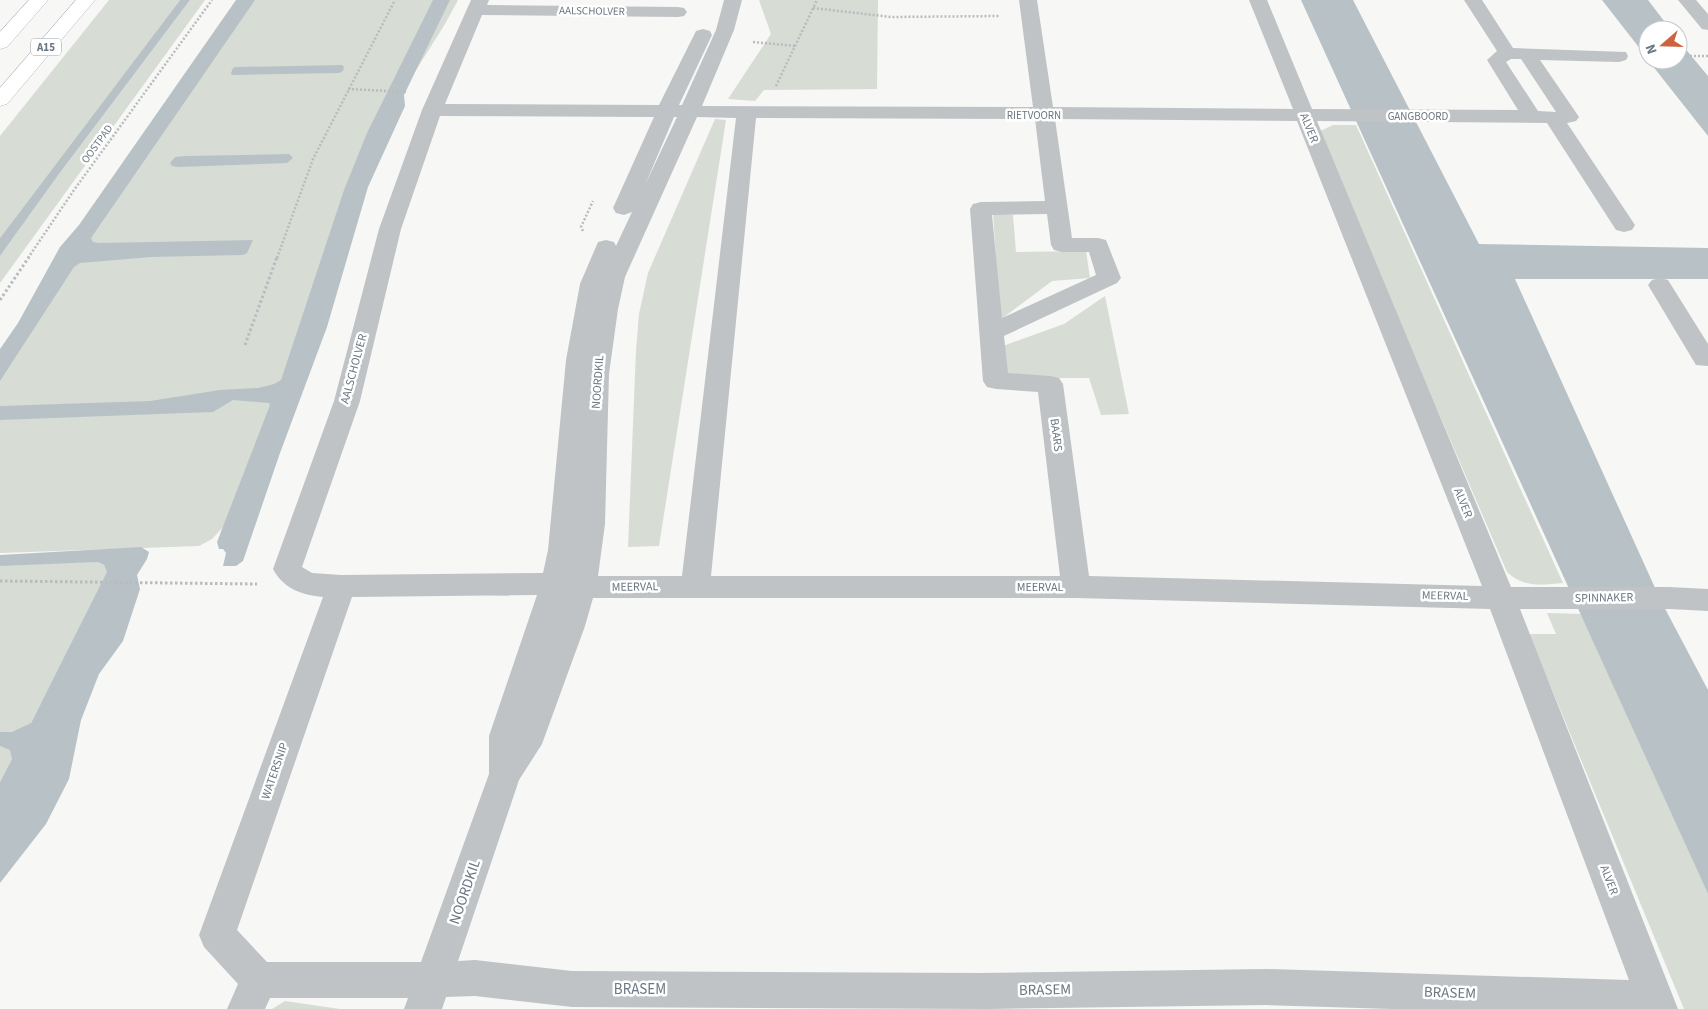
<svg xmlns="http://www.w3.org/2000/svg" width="1708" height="1009" font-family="'Source Sans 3',sans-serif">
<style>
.green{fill:#d7dcd5}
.water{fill:#b8c2c6}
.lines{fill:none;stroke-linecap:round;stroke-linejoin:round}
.highway-casing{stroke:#b3b6b9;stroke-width:1}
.path-far1{stroke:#b9bcbe;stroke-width:2.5;stroke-dasharray:2 2;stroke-linecap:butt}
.path{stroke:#b9bcbe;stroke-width:3;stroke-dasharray:2.5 2.5;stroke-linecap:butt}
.minor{fill:#bfc3c6;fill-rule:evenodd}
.highway{fill:#fff;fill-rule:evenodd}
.labels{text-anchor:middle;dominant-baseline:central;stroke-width:5;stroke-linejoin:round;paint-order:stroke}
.far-street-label{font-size:11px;fill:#6b7782;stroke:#fff}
.shield{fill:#fff;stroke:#97a0a8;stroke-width:1}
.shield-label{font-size:11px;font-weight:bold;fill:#6b7782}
.street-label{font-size:12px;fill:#6b7782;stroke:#fff}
.near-street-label{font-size:15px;fill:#6b7782;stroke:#fff}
</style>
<rect width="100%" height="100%" fill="#f7f7f5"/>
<g class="green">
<path d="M 109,0 L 180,0 L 0,238 L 0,136 Z"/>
<path d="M 190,0 L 205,0 L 0,283 L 0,256 L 59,174 Z"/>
<path d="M 243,0 L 458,0 L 445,24 L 389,113 L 266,418 L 227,523 L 212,539 L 199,546 L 0,553 L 0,367 Z"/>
<path d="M 759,0 L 878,0 L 877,89 L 764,90 L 755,101 L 728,99 L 771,34 Z"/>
<path d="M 715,119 L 726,120 L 659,546 L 628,547 L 636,351 L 639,314 L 648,273 Z"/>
<path d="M 1333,125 L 1356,125 L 1563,583 C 1541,585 1524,588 1507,572 L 1318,132 Z"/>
<path d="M 993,213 L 1013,215 L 1016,252 L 1086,251 L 1090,278 L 1052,281 L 1000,320 Z"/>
<path d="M 1105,296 L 1129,414 L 1101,415 L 1089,378 L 1007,378 L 1000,347 L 1064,324 Z"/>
<path d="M 98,562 L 104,565 L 107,572 L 100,590 L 0,782 L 0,564 Z"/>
<path d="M 1547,613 L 1582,614 L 1708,894 L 1708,1009 L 1684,1009 L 1529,634 L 1556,634 Z"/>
<path d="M 285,1001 L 340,1009 L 272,1009 Z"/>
</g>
<g class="water">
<path d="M 180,0 L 190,0 L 59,174 L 0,256 L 0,238 Z"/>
<path d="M 236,0 L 255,0 L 91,238 L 93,242 L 99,243 L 253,240 L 247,253 L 243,255 L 151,257 L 80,263 L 74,267 L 0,381 L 0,349 L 18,323 L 60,247 L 79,225 Z"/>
<path d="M 433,0 L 450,0 L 404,95 L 405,106 L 368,187 L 327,327 L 280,453 L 243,561 L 236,566 L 223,566 L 226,553 L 223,549 L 219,549 L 217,542 L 270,405 L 269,403 L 233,400 L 213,412 L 0,420 L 0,406 L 150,401 L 220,390 L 258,388 L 274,384 L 281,380 L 344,190 L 367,133 Z"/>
<path d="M 1301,0 L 1353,0 L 1479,244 L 1708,248 L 1708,279 L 1515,279 L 1661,601 L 1708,690 L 1708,894 Z"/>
<path d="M 1602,0 L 1648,0 L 1671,30 L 1648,30 L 1648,59 Z"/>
<path d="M 1678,40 L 1708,76 L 1708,136 L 1648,60 L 1678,60 Z"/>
<path d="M 342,65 L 344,67 L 343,71 L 339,73 L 232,75 L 231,73 L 233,68 L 236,67 Z"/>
<path d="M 289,154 L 293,158 L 287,163 L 179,167 L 172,166 L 170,163 L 175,157 L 186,156 Z"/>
<path d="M 141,547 L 149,552 L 147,559 L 137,575 L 140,589 L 123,641 L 99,674 L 81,720 L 69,779 L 46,824 L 0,883 L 0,782 L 12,759 L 10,750 L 0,746 L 0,732 L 12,732 L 31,723 L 107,572 L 104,565 L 98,562 L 0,566 L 0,555 Z"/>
</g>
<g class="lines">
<defs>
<g id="highway">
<path d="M 29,0 L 48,0 L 7,47 L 0,49 L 0,32 Z"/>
<path d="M 76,0 L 95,0 L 7,104 L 0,106 L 0,88 Z"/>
</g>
</defs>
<use href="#highway" class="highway-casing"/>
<g class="path-far1">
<path d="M 813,8 L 891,17 L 1000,16"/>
<path d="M 753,42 L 796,46"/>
<path d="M 1678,56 L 1708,56"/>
<path d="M 776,86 L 817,0"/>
<path d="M 348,89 L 408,92"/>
<path d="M 583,231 L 581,227 L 593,201"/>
<path d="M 28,258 L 74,190 L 212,0"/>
<path d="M 277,258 L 313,159 L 395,0"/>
</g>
<g class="path">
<path d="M 0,300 L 29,257"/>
<path d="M 245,345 L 277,257"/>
<path d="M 0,581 L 257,584"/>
</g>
<g class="minor">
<path d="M 471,0 L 489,0 L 487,5 L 678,7 L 684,8 L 687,12 L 684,16 L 678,17 L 482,15 L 445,104 L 659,105 L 696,31 L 703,29 L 710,31 L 712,35 L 679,105 L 682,105 L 716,30 L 724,0 L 742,0 L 734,30 L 702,106 L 1033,107 L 1019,0 L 1037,0 L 1053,107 L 1293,109 L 1249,0 L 1267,0 L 1312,109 L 1518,110 L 1487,60 L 1497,51 L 1464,0 L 1482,0 L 1513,48 L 1626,52 L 1628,56 L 1626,60 L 1619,62 L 1540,60 L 1579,117 L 1576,121 L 1567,123 L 1635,225 L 1632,230 L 1624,232 L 1616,230 L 1547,123 L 1317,121 L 1511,587 L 1669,587 L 1708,589 L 1708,611 L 1669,609 L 1520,609 L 1678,1009 L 1392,1009 L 1266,1005 L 989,1009 L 572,1007 L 475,996 L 446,997 L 442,1009 L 404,1009 L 408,998 L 270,998 L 265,1009 L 227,1009 L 238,984 L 204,947 L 199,935 L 323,597 C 301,595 283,588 273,569 L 334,401 L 379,229 L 422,110 ZM 1511,59 L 1521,59 L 1556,112 L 1538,111 L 1506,62 ZM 440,116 L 654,117 L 613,208 L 616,213 L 624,215 L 632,212 L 616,246 L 614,242 L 606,240 L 598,242 L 580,284 L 566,360 L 548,550 L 543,573 L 341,575 L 312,573 L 302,567 L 360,401 L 401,229 ZM 674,117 L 677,117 L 645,185 ZM 697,117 L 736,118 L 682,576 L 598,576 L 605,524 L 609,374 L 618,309 L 625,277 ZM 756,118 L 1035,119 L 1045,201 L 981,202 L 973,204 L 970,209 L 983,381 L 987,387 L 996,389 L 1038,392 L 1060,576 L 711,576 ZM 1055,119 L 1297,121 L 1482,586 L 1089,576 L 1063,384 L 1059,378 L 1050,376 L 1008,373 L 1004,336 L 1117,283 L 1121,278 L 1106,240 L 1098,238 L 1072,238 ZM 1047,214 L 1051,245 L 1054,250 L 1062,252 L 1089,252 L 1096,275 L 1002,318 L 992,215 ZM 537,595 L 489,736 L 489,774 L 421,962 L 267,962 L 237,930 L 352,597 ZM 593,598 L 1076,598 L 1490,609 L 1629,980 L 1266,969 L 981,973 L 572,971 L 475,960 L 458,961 L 519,780 L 542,744 L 585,626 Z"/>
<path d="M 1678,0 L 1696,0 L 1708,14 L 1708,30 L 1702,29 Z"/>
<path d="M 1660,278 L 1668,280 L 1708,344 L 1708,366 L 1696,365 L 1648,285 L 1652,280 Z"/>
</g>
<use href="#highway" class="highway"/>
</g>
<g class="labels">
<g class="far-street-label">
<text transform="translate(592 11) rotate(1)">AALSCHOLVER</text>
<text x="1034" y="115">RIETVOORN</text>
<text x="1418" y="116">GANGBOORD</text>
<text transform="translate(97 144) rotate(-54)">OOSTPAD</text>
</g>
<rect class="shield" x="31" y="38.5" width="30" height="17" rx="4"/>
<g class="shield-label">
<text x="46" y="47">A15</text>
</g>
<g class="street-label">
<text transform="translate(1309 128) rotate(68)">ALVER</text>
<text transform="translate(354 369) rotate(-75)">AALSCHOLVER</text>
<text transform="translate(598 382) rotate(-86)">NOORDKIL</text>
<text transform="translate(1056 435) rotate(83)">BAARS</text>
<text transform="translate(1463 503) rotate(68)">ALVER</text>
<text transform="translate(635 587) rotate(-1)">MEERVAL</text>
<text x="1040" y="587">MEERVAL</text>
<text transform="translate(1445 596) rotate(1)">MEERVAL</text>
<text transform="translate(1604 598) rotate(-1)">SPINNAKER</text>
<text transform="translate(275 771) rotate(-71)">WATERSNIP</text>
<text transform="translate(1609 880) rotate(69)">ALVER</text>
</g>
<g class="near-street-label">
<text transform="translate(465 892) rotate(-71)">NOORDKIL</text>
<text x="640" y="989">BRASEM</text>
<text transform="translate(1045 990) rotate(-1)">BRASEM</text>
<text transform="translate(1450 993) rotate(2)">BRASEM</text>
</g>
</g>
<g transform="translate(1663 45) rotate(250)"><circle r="24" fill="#ffffff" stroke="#c4c9cd"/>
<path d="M0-4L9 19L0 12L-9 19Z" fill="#cd6340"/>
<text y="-8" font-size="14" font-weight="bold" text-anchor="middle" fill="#6b7782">N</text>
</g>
</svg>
